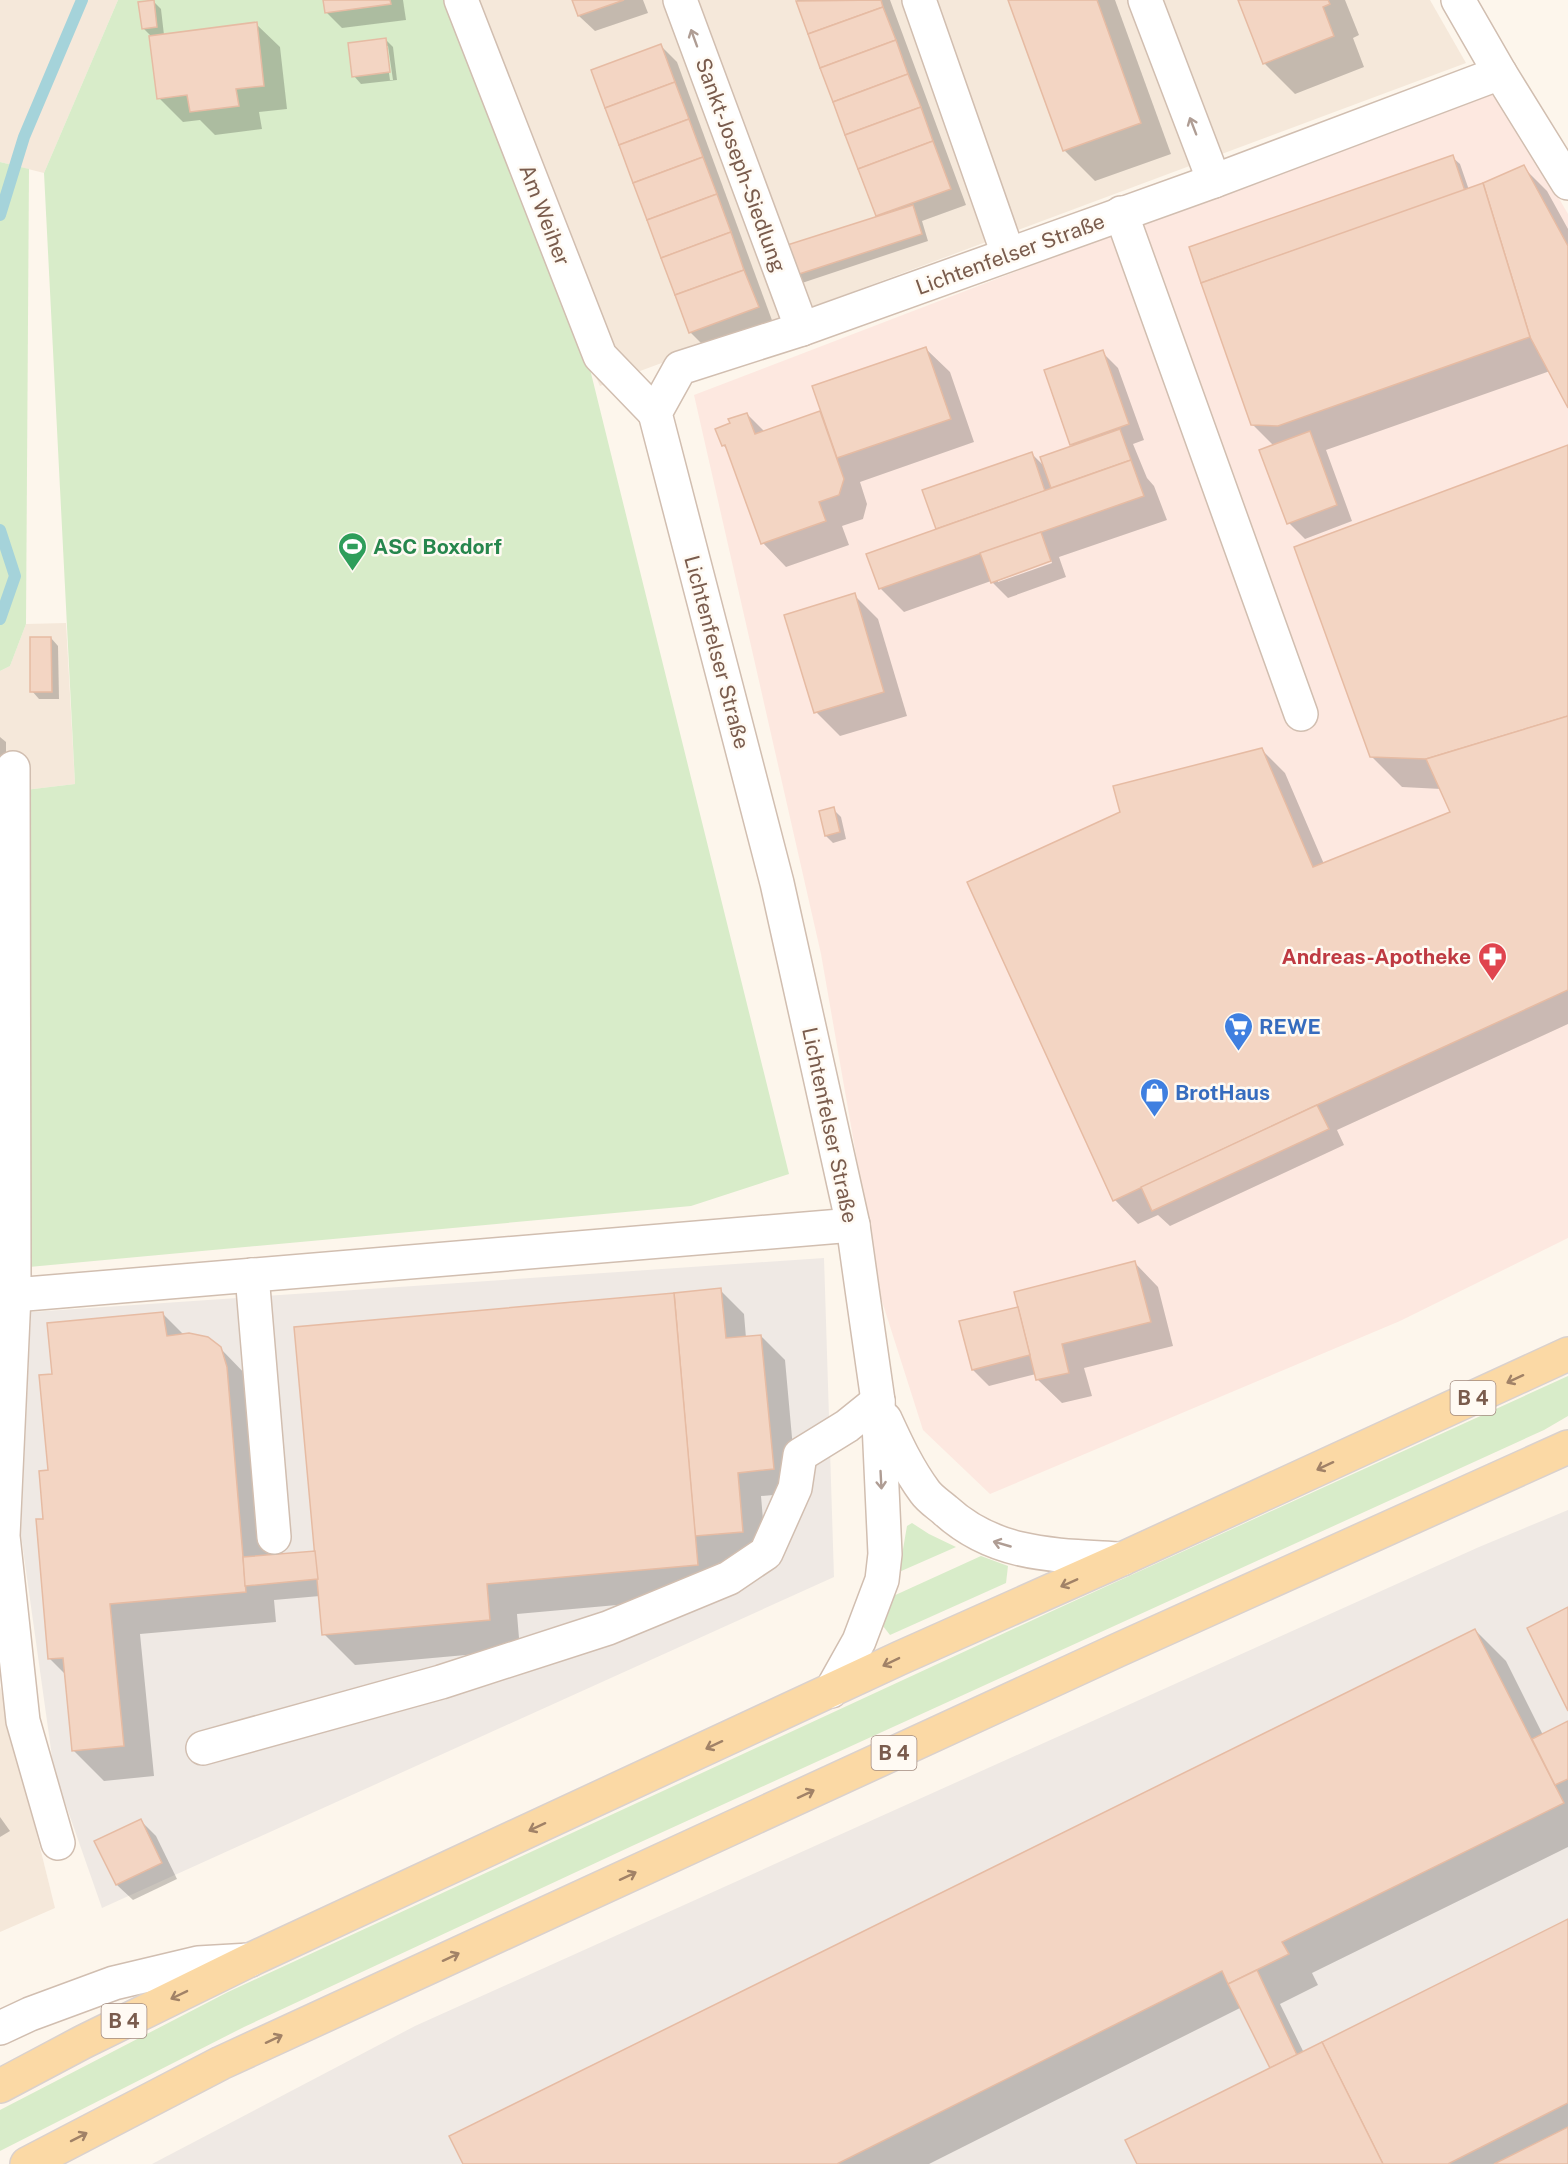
<svg xmlns="http://www.w3.org/2000/svg" width="1568" height="2164" font-family="'Public Sans',sans-serif">
<style>
.residential{fill:#f5e8da}
.commercial{fill:#fde8e0}
.industrial{fill:#efe9e4}
.green{fill:#d8ecc9}
.shadow{fill:#0003;fill-rule:evenodd}
.lines{fill:none;stroke-linecap:round;stroke-linejoin:round}
.stream{stroke:#a5d3da;stroke-width:12}
.building{fill:#f3d5c3;stroke:#e6bba3;stroke-width:1.5}
.minor-casing{stroke:#d1beb0;stroke-width:36}
.major-casing{stroke:#dad1cd;stroke-width:36}
.minor{stroke:#fff;stroke-width:33}
.major{stroke:#fbd9a5;stroke-width:33}
.oneway{stroke:#af9d94}
.oneway2{stroke:#a18267}
.labels{text-anchor:middle;dominant-baseline:central;stroke-width:5;stroke-linejoin:round;paint-order:stroke}
.shield{fill:#fffaf3;stroke:#a28b7f;stroke-width:1.5}
.shield-label{font-size:20px;font-weight:bold;fill:#7a5c4d}
.street-label{font-size:21px;fill:#7a5c4d;stroke:#fffaf3}
.leisure-label{font-size:21px;font-weight:bold;fill:#27864d;stroke:#fffaf3;text-anchor:start}
.health-label{font-size:21px;font-weight:bold;fill:#be3a42;stroke:#fffaf3;text-anchor:end}
.shop-label{font-size:21px;font-weight:bold;fill:#366cbe;stroke:#fffaf3;text-anchor:start}
</style>
<rect width="100%" height="100%" fill="#fdf6ec"/>
<g class="residential">
<path d="M 0,0 L 118,0 L 44,173 L 0,162 Z"/>
<path d="M 449,0 L 1430,0 L 1466,63 L 600,386 L 587,357 Z"/>
<path d="M 66,623 L 75,784 L 25,790 L 0,1149 L 0,671 L 10,666 L 26,624 Z"/>
<path d="M 0,1686 L 55,1908 L 0,1932 Z"/>
</g>
<path class="commercial" d="M 1495,88 L 1568,214 L 1568,1238 L 1400,1321 L 990,1494 L 923,1430 L 881,1298 L 821,954 L 694,395 Z"/>
<g class="industrial">
<path d="M 824,1258 L 834,1577 L 102,1908 L 54,1771 L 21,1535 L 31,1312 Z"/>
<path d="M 1568,1510 L 1568,2164 L 152,2164 L 415,2026 L 1479,1547 Z"/>
</g>
<g class="green">
<path d="M 118,0 L 449,0 L 587,357 L 789,1174 L 691,1206 L 29,1267 L 25,790 L 75,784 L 44,173 Z"/>
<path d="M 0,162 L 29,169 L 26,624 L 10,666 L 0,671 Z"/>
<path d="M 1568,1376 L 1568,1416 L 1544,1430 L 632,1846 L 244,2027 L 0,2151 L 0,2110 L 228,1992 L 1061,1607 Z"/>
<path d="M 912,1523 L 929,1534 L 956,1547 L 899,1572 L 907,1526 Z"/>
<path d="M 981,1556 L 1008,1566 L 1006,1583 L 890,1635 L 883,1626 L 891,1597 Z"/>
</g>
<g class="shadow">
<path d="M 325,0 L 403,0 L 406,20 L 342,28 L 326,12 Z"/>
<path d="M 573,0 L 643,0 L 648,13 L 595,31 L 579,16 Z"/>
<path d="M 797,0 L 890,0 L 966,205 L 922,221 L 928,241 L 799,284 L 783,248 L 879,217 Z"/>
<path d="M 1010,0 L 1115,0 L 1171,154 L 1095,181 L 1064,150 Z"/>
<path d="M 1239,0 L 1345,0 L 1359,35 L 1353,38 L 1364,67 L 1295,94 L 1265,64 Z"/>
<path d="M 153,1 L 161,9 L 164,35 L 256,24 L 280,47 L 287,109 L 259,112 L 262,129 L 215,135 L 200,120 L 183,122 L 159,98 L 151,36 L 143,28 Z"/>
<path d="M 385,39 L 393,47 L 397,80 L 361,84 L 354,76 ZM 385,46 L 388,46 L 393,80 L 390,80 Z"/>
<path d="M 661,46 L 677,62 L 773,323 L 706,348 L 690,332 Z"/>
<path d="M 1452,157 L 1460,164 L 1469,190 L 1523,167 L 1547,191 L 1568,229 L 1568,405 L 1550,371 L 1326,450 L 1352,521 L 1305,539 L 1289,523 L 1274,446 L 1252,424 Z"/>
<path d="M 926,349 L 950,372 L 974,442 L 860,482 L 867,504 L 863,519 L 842,526 L 849,545 L 786,567 L 763,543 L 730,452 L 723,445 L 732,424 L 747,414 L 765,432 L 822,412 Z"/>
<path d="M 1102,352 L 1118,368 L 1144,440 L 1133,444 L 1147,478 L 1154,486 L 1167,520 L 1059,557 L 1066,577 L 1008,598 L 991,581 L 904,612 L 880,588 L 939,530 L 937,528 L 1031,453 L 1044,466 L 1074,447 L 1072,444 ZM 1051,560 L 1052,563 L 998,582 L 998,579 Z"/>
<path d="M 1568,446 L 1568,1024 L 1337,1130 L 1344,1145 L 1170,1226 L 1158,1215 L 1138,1224 L 1115,1200 L 969,883 L 1261,749 L 1285,773 L 1324,864 L 1452,812 L 1441,789 L 1402,787 L 1371,756 Z"/>
<path d="M 854,595 L 878,619 L 907,716 L 840,736 L 816,712 L 786,616 Z"/>
<path d="M 51,638 L 58,646 L 59,699 L 39,699 L 32,691 Z"/>
<path d="M 0,737 L 6,742 L 6,779 L 0,779 Z"/>
<path d="M 833,809 L 841,817 L 846,839 L 833,843 L 826,836 Z"/>
<path d="M 1135,1263 L 1158,1287 L 1173,1346 L 1084,1368 L 1092,1396 L 1062,1403 L 1038,1380 L 1036,1374 L 989,1386 L 973,1370 L 1020,1308 Z"/>
<path d="M 720,1290 L 744,1314 L 746,1338 L 761,1336 L 785,1360 L 797,1493 L 761,1496 L 766,1555 L 725,1559 L 728,1595 L 517,1614 L 520,1650 L 355,1665 L 324,1634 L 320,1596 L 274,1600 L 276,1622 L 140,1634 L 154,1776 L 104,1781 L 73,1750 L 66,1675 L 50,1659 L 45,1520 L 50,1472 L 53,1375 L 163,1314 L 184,1335 L 220,1348 L 251,1380 L 257,1399 L 270,1556 L 316,1552 Z"/>
<path d="M 1475,1630 L 1506,1661 L 1543,1735 L 1568,1722 L 1568,1847 L 1312,1973 L 1318,1985 L 1280,2004 L 1304,2053 L 1568,1921 L 1568,2164 L 1138,2164 L 1272,2068 L 1242,2007 L 929,2164 L 465,2164 Z"/>
<path d="M 0,1817 L 10,1831 L 0,1837 Z"/>
<path d="M 140,1820 L 156,1836 L 177,1879 L 133,1900 L 117,1885 Z"/>
</g>
<g class="lines">
<g class="stream">
<path d="M 0,215 L 24,137 L 82,0"/>
<path d="M 0,530 L 15,576 L 0,619"/>
</g>
</g>
<g class="building">
<path d="M 154,0 L 157,27 L 142,29 L 138,2 Z"/>
<path d="M 323,0 L 390,0 L 391,4 L 325,13 Z"/>
<path d="M 572,0 L 624,0 L 578,16 Z"/>
<path d="M 881,0 L 883,7 L 808,34 L 796,1 Z"/>
<path d="M 1008,0 L 1097,0 L 1141,123 L 1063,151 Z"/>
<path d="M 1238,0 L 1328,0 L 1330,4 L 1323,7 L 1334,36 L 1263,64 Z"/>
<path d="M 883,7 L 896,40 L 820,68 L 808,34 Z"/>
<path d="M 257,22 L 264,86 L 236,89 L 239,106 L 190,112 L 187,95 L 157,99 L 149,36 Z"/>
<path d="M 386,38 L 390,72 L 352,77 L 348,43 Z"/>
<path d="M 896,40 L 908,74 L 833,102 L 820,68 Z"/>
<path d="M 661,44 L 675,82 L 605,108 L 591,70 Z"/>
<path d="M 908,74 L 921,107 L 845,135 L 833,102 Z"/>
<path d="M 675,82 L 689,119 L 619,145 L 605,108 Z"/>
<path d="M 921,107 L 933,141 L 858,169 L 845,135 Z"/>
<path d="M 689,119 L 703,157 L 633,183 L 619,145 Z"/>
<path d="M 933,141 L 951,189 L 876,216 L 858,169 Z"/>
<path d="M 1453,155 L 1465,191 L 1201,283 L 1189,247 Z"/>
<path d="M 703,157 L 717,194 L 647,220 L 633,183 Z"/>
<path d="M 1524,165 L 1568,246 L 1568,408 L 1530,337 L 1483,183 Z"/>
<path d="M 1483,183 L 1530,337 L 1278,426 L 1251,425 L 1201,283 Z"/>
<path d="M 717,194 L 731,232 L 661,258 L 647,220 Z"/>
<path d="M 913,205 L 922,234 L 790,277 L 781,247 Z"/>
<path d="M 731,232 L 744,270 L 675,295 L 661,258 Z"/>
<path d="M 744,270 L 759,307 L 689,333 L 675,295 Z"/>
<path d="M 926,347 L 951,419 L 837,458 L 812,386 Z"/>
<path d="M 1103,350 L 1129,424 L 1070,445 L 1044,370 Z"/>
<path d="M 820,411 L 844,479 L 839,495 L 819,502 L 826,521 L 761,544 L 725,445 L 722,446 L 715,429 L 730,423 L 728,419 L 747,413 L 755,434 Z"/>
<path d="M 1120,429 L 1131,460 L 1051,488 L 1040,457 Z"/>
<path d="M 1310,431 L 1337,505 L 1287,524 L 1259,450 Z"/>
<path d="M 1568,445 L 1568,716 L 1426,759 L 1370,757 L 1294,547 Z"/>
<path d="M 1032,452 L 1045,491 L 936,529 L 922,490 Z"/>
<path d="M 1131,460 L 1144,496 L 879,589 L 866,554 Z"/>
<path d="M 1041,532 L 1051,561 L 991,583 L 980,553 Z"/>
<path d="M 855,593 L 884,692 L 814,713 L 784,615 Z"/>
<path d="M 30,637 L 51,637 L 52,692 L 30,692 Z"/>
<path d="M 1568,716 L 1568,990 L 1317,1105 L 1113,1201 L 967,882 L 1120,812 L 1113,786 L 1262,748 L 1313,867 L 1450,812 L 1426,759 Z"/>
<path d="M 834,807 L 840,832 L 825,836 L 819,811 Z"/>
<path d="M 1317,1105 L 1329,1129 L 1152,1211 L 1141,1187 Z"/>
<path d="M 1135,1261 L 1151,1322 L 1062,1344 L 1069,1373 L 1036,1380 L 1014,1292 Z"/>
<path d="M 721,1288 L 726,1338 L 761,1335 L 774,1469 L 738,1473 L 743,1532 L 695,1536 L 674,1293 Z"/>
<path d="M 674,1293 L 698,1565 L 487,1584 L 490,1620 L 322,1635 L 294,1327 Z"/>
<path d="M 1018,1307 L 1030,1355 L 972,1370 L 959,1321 Z"/>
<path d="M 163,1312 L 167,1336 L 189,1333 L 208,1337 L 221,1347 L 227,1367 L 246,1592 L 110,1604 L 124,1746 L 72,1751 L 63,1658 L 48,1659 L 36,1519 L 43,1519 L 39,1471 L 48,1470 L 39,1375 L 52,1374 L 47,1323 Z"/>
<path d="M 315,1551 L 318,1579 L 245,1586 L 243,1557 Z"/>
<path d="M 1568,1607 L 1568,1711 L 1527,1628 Z"/>
<path d="M 1475,1629 L 1564,1803 L 1282,1942 L 1289,1954 L 1228,1984 L 1222,1971 L 837,2164 L 463,2164 L 449,2136 Z"/>
<path d="M 1568,1721 L 1568,1779 L 1555,1785 L 1532,1739 Z"/>
<path d="M 141,1819 L 162,1863 L 116,1885 L 94,1841 Z"/>
<path d="M 1568,1919 L 1568,2103 L 1448,2164 L 1383,2164 L 1322,2042 Z"/>
<path d="M 1257,1970 L 1297,2055 L 1270,2068 L 1228,1984 Z"/>
<path d="M 1322,2042 L 1383,2164 L 1137,2164 L 1125,2140 Z"/>
<path d="M 1568,2127 L 1568,2164 L 1494,2164 Z"/>
</g>
<g class="lines">
<defs>
<g id="minor">
<path d="M 461,0 L 600,356 L 655,413"/>
<path d="M 680,0 L 802,329"/>
<path d="M 919,0 L 1008,254"/>
<path d="M 1145,0 L 1214,181"/>
<path d="M 1458,0 L 1500,73 L 1568,183"/>
<path d="M 1121,213 L 1301,714"/>
<path d="M 13,768 L 14,1295 L 3,1536 L 23,1721 L 58,1843"/>
<path d="M 252,1275 L 274,1537"/>
<path d="M 14,1295 L 853,1225"/>
<path d="M 885,1419 C 897,1445 908,1469 925,1492 C 930,1499 938,1504 945,1510 C 996,1557 1057,1555 1122,1559"/>
<path d="M 831,1691 L 859,1641 L 882,1580 L 885,1554 L 878,1401 L 862,1289 L 853,1225 L 777,883 L 655,413 L 680,368 L 802,329 L 1214,181 L 1500,73"/>
<path d="M 203,1748 L 441,1682 L 608,1628 L 729,1578 L 766,1553 L 795,1488 L 800,1455 L 847,1426 L 878,1401"/>
<path d="M 0,2028 L 30,2014 L 114,1983 L 198,1963 L 250,1960"/>
</g>
<g id="major">
<path d="M 0,2086 L 83,2042 L 250,1960 L 900,1658 L 1122,1559 L 1568,1354"/>
<path d="M 27,2164 L 221,2063 L 1118,1650 L 1568,1447"/>
</g>
</defs>
<use href="#minor" class="minor-casing"/>
<use href="#major" class="major-casing"/>
<use href="#minor" class="minor"/>
<use href="#major" class="major"/>
</g>
<defs><path id="oneway-shaft" d="M-6 0H5M1.5-3L5.5 0L1.5 3" fill="none" stroke-width="1.6" stroke-linecap="round" stroke-linejoin="round" transform="scale(1.5)"/></defs>
<g class="oneway">
<use href="#oneway-shaft" transform="translate(694 38) rotate(-110)"/>
<use href="#oneway-shaft" transform="translate(1193 126) rotate(-111)"/>
<use href="#oneway-shaft" transform="translate(881 1480) rotate(87)"/>
<use href="#oneway-shaft" transform="translate(1002 1544) rotate(-164)"/>
</g>
<g class="oneway2">
<use href="#oneway-shaft" transform="translate(1515 1379) rotate(155)"/>
<use href="#oneway-shaft" transform="translate(1325 1466) rotate(155)"/>
<use href="#oneway-shaft" transform="translate(1069 1583) rotate(156)"/>
<use href="#oneway-shaft" transform="translate(891 1662) rotate(154)"/>
<use href="#oneway-shaft" transform="translate(714 1745) rotate(155)"/>
<use href="#oneway-shaft" transform="translate(806 1794) rotate(-25)"/>
<use href="#oneway-shaft" transform="translate(537 1827) rotate(155)"/>
<use href="#oneway-shaft" transform="translate(628 1876) rotate(-25)"/>
<use href="#oneway-shaft" transform="translate(451 1957) rotate(-25)"/>
<use href="#oneway-shaft" transform="translate(179 1995) rotate(154)"/>
<use href="#oneway-shaft" transform="translate(274 2039) rotate(-25)"/>
<use href="#oneway-shaft" transform="translate(79 2137) rotate(-27)"/>
</g>
<defs>
<symbol id="stadium-pin" viewBox="-11 -11 22 30"><path d="M0 17L-7.5 6A9.5 9.5 0 1 1 7.5 6Z" fill="#2e9e5b" stroke="#fffaf3"/><path d="M0-5a6.5 5 0 1 0 0 10a6.5 5 0 1 0 0-10ZM-3.5-1.8h7v3.6h-7Z" fill="#fff"/></symbol>
<symbol id="pharmacy-pin" viewBox="-11 -11 22 30"><path d="M0 17L-7.5 6A9.5 9.5 0 1 1 7.5 6Z" fill="#e0444e" stroke="#fffaf3"/><path d="M-2-6h4v4h4v4h-4v4h-4v-4h-4v-4h4Z" fill="#fff"/></symbol>
<symbol id="supermarket-pin" viewBox="-11 -11 22 30"><path d="M0 17L-7.5 6A9.5 9.5 0 1 1 7.5 6Z" fill="#3f7fe0" stroke="#fffaf3"/><path d="M-6-5.5h2.5l.6 2H6L4.5 2H-2.5L-4.4-4H-6ZM-1.5 3.2a1.3 1.3 0 1 0 .1 0ZM3 3.2a1.3 1.3 0 1 0 .1 0Z" fill="#fff"/></symbol>
<symbol id="shop-pin" viewBox="-11 -11 22 30"><path d="M0 17L-7.5 6A9.5 9.5 0 1 1 7.5 6Z" fill="#3f7fe0" stroke="#fffaf3"/><path d="M-5-2.5h2.3a2.7 3.5 0 0 1 5.4 0H5L5.5 6h-11ZM-1.5-2.5h3a1.5 2.3 0 0 0-3 0Z" fill="#fff"/></symbol>
</defs>
<g fill-rule="evenodd">
<use href="#stadium-pin" x="336" y="530" width="33" height="45"/>
<use href="#pharmacy-pin" x="1476" y="940" width="33" height="45"/>
<use href="#supermarket-pin" x="1222" y="1010" width="33" height="45"/>
<use href="#shop-pin" x="1138" y="1076" width="33" height="45"/>
</g>
<g class="labels">
<g class="shield">
<rect x="1450.5" y="1381" width="45" height="34" rx="4.5"/>
<rect x="871.5" y="1736" width="45" height="34" rx="4.5"/>
<rect x="101.5" y="2004" width="45" height="34" rx="4.5"/>
</g>
<g class="shield-label">
<text x="1473" y="1398">B 4</text>
<text x="894" y="1753">B 4</text>
<text x="124" y="2021">B 4</text>
</g>
<g class="street-label">
<text transform="translate(741 165) rotate(70)">Sankt-Joseph-Siedlung</text>
<text transform="translate(545 215) rotate(69)">Am Weiher</text>
<text transform="translate(1010 254) rotate(-20)">Lichtenfelser Straße</text>
<text transform="translate(717 652) rotate(75)">Lichtenfelser Straße</text>
<text transform="translate(830 1125) rotate(78)">Lichtenfelser Straße</text>
</g>
<g class="leisure-label">
<text x="373" y="546">ASC Boxdorf</text>
</g>
<g class="health-label">
<text x="1471" y="956">Andreas-Apotheke</text>
</g>
<g class="shop-label">
<text x="1259" y="1026">REWE</text>
<text x="1175" y="1092">BrotHaus</text>
</g>
</g>
</svg>
